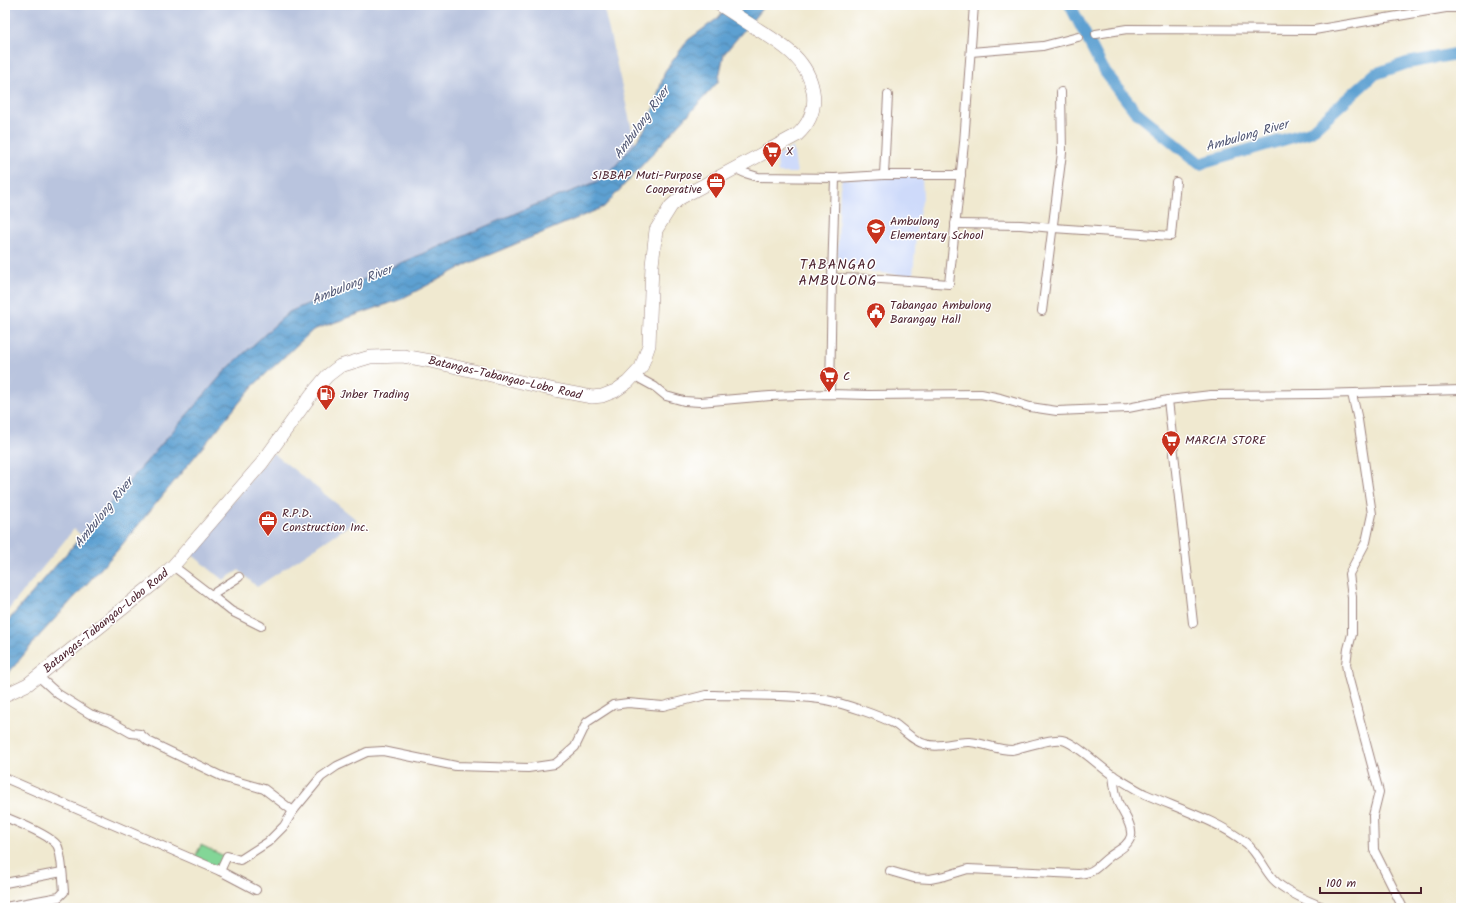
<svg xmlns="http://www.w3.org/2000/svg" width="1466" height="913" font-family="Kalam,sans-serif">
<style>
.built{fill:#cedafa}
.industrial{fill:#b9c4de}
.pitch{fill:#83d697;stroke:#667a61}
.water{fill:url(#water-waves);stroke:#54607e}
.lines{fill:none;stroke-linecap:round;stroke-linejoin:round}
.river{stroke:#5da0d1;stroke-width:12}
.minor-casing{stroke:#9d847e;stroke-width:10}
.primary-casing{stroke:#9d847e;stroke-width:14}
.minor{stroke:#fff;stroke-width:8}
.primary{stroke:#fff;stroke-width:13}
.labels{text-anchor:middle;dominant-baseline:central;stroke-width:3;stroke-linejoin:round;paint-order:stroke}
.poi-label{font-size:12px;fill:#4a1f2b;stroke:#fff;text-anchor:start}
.street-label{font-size:12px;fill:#4a1f2b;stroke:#fff}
.water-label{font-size:13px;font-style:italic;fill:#535976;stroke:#fff}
.quarter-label{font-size:14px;letter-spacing:1px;fill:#4a1f2b;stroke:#fff}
</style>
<defs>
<pattern id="water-waves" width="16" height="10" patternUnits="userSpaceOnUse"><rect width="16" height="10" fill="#5da0d1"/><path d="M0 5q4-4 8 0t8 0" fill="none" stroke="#4f82aa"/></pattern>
</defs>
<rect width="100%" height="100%" fill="#fff"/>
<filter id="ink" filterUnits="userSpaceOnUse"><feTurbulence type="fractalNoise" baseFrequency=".025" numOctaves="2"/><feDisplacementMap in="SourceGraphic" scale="8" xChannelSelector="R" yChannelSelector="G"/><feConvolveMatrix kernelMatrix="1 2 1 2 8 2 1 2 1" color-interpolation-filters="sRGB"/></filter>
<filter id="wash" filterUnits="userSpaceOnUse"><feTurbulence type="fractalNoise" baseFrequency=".012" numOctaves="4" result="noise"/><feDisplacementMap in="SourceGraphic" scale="16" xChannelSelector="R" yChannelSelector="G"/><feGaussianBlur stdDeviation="0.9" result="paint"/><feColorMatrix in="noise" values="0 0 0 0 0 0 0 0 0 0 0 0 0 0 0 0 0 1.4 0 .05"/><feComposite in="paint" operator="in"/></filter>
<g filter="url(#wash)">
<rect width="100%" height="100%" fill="#f0e9d0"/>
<g class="built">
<path d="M 793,147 L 797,173 L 778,173 L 777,157 Z"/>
<path d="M 922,175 L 923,198 L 917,222 L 913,277 L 837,267 L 840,188 L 842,179 Z"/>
</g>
<g class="industrial">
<path d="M 5,5 L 603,5 L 635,143 L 604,179 L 530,207 L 289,312 L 226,370 L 82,536 L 74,529 L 5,614 Z"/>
<path d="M 273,453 L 357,520 L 257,587 L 239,570 L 223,580 L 190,553 Z"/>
</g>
<path class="pitch" d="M 201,845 L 226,857 L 220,869 L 195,857 Z"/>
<path class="water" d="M 728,5 L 765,5 L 724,54 L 718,82 L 604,207 L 470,263 L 399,300 L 313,330 L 253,386 L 116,552 L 40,635 L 7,675 L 5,676 L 5,624 L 226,370 L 289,312 L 530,207 L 604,179 L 635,143 L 649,123 L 665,71 L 688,40 L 718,18 Z"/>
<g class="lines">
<path class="river" d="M 1070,5 L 1103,69 L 1135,111 L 1200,164 L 1310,132 L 1375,74 L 1407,63 L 1461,53"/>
</g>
</g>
<g filter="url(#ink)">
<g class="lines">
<defs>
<g id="minor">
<path d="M 1096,34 L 1127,29 L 1314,30 L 1446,8 L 1461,8"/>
<path d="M 971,52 L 1043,46 L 1078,37"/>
<path d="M 734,168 L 745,173 L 758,177 L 835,178 L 884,175 L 961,175"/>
<path d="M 884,175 L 888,95"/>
<path d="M 955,224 L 1021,225 L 1053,228 L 1171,236 L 1176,182"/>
<path d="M 832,278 L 835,178"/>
<path d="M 1042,311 L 1062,153 L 1061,92"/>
<path d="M 635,376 L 655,387 L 666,396 L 684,401 L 700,402 L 770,396 L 830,394 L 869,395 L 981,394 L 1000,398 L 1030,407 L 1057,411 L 1128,408 L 1168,400 L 1211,395 L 1318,394 L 1461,390"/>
<path d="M 830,394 L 832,278 L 881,279 L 949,284 L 964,143 L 974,5"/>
<path d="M 1352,394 L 1358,420 L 1372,514 L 1366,542 L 1349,574 L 1352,597 L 1352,634 L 1348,649 L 1346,664 L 1348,676 L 1379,792 L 1373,816 L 1374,850 L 1403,908"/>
<path d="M 1168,400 L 1193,623"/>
<path d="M 173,566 L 211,595 L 239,577"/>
<path d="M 211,595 L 231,611 L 261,626"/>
<path d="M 38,676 L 58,694 L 90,714 L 110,721 L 131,733 L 140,734 L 148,741 L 225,778 L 264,789 L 293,811"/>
<path d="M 5,778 L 220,871 L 227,856 L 240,860 L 268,842 L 284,826 L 293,811 L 321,777 L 337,766 L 367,752 L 383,751 L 456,766 L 528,768 L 555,764 L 567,754 L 575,747 L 587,722 L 613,705 L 628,703 L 663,706 L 706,695 L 714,695 C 750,696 791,694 826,700 C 845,704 878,715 895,724 C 905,731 913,741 925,744 C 939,749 956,741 970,742 C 984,743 997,750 1012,750 C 1024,747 1051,738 1062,740 C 1075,742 1101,768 1114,776 C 1124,782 1135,789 1145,794 C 1179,809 1217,820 1246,843 C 1258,853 1263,868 1273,879 C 1285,892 1310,902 1326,908"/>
<path d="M 5,817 C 17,822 50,835 57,845 C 62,853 63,881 64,892 L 59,897 L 5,907"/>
<path d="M 220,871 L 256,890"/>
<path d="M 890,871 L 914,878 L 930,879 L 945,876 L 968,869 L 1078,874 C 1095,873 1096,867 1109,857 C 1116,851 1128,847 1131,836 C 1133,825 1122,812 1118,802 C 1115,794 1114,784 1113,775"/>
<path d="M 5,883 L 62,872"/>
</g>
<path id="primary" d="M 5,695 L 28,684 L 156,582 L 173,566 L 262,463 L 311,395 L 327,376 L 340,366 L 370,357 L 403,356 L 431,361 L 555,390 L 592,397 L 602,396 L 615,391 L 628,382 L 641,368 L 649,345 L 652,265 L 656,230 L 671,206 L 680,198 L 797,135 C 810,123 816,109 813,91 C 808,60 783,45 759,30 C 746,22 733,13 720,5"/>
</defs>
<use href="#minor" class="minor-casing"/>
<use href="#primary" class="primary-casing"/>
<use href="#minor" class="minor"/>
<use href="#primary" class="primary"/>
</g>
</g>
<defs>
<symbol id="supermarket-pin" viewBox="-11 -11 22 30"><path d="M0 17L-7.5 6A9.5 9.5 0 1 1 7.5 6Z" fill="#c8321e" stroke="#fff"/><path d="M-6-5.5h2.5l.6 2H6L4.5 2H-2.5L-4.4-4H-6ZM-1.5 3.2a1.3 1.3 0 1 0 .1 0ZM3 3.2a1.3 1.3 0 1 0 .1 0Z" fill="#fff"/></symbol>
<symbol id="office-pin" viewBox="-11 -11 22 30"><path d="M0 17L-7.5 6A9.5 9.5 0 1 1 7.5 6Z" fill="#c8321e" stroke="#fff"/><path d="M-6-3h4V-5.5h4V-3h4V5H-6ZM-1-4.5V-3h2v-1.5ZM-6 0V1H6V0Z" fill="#fff"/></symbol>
<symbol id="school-pin" viewBox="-11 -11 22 30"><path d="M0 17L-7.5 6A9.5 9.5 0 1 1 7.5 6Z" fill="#c8321e" stroke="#fff"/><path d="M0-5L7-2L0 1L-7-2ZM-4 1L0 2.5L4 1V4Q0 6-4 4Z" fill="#fff"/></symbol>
<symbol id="civic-pin" viewBox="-11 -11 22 30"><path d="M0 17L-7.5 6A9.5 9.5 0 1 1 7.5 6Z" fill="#c8321e" stroke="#fff"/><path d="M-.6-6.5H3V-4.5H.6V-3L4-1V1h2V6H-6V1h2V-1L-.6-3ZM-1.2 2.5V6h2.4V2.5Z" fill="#fff"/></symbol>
<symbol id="fuel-pin" viewBox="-11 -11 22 30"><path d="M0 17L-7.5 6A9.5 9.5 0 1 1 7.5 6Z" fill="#c8321e" stroke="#fff"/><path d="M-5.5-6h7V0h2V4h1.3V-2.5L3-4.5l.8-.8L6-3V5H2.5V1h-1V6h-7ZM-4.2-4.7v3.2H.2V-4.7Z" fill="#fff"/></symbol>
</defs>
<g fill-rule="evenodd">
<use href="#supermarket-pin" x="761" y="140" width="22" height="30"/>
<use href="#office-pin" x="705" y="171" width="22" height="30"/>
<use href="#school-pin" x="865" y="217" width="22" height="30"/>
<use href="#civic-pin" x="865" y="301" width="22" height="30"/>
<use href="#supermarket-pin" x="818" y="365" width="22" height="30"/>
<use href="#fuel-pin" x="315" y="383" width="22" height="30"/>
<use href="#supermarket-pin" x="1160" y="429" width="22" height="30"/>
<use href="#office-pin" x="257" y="509" width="22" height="30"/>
</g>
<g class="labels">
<g class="poi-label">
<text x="786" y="151">X</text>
<text x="702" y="175" text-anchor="end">SIBBAP Muti-Purpose<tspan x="702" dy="14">Cooperative</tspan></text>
<text x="890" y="221">Ambulong<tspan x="890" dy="14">Elementary School</tspan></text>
<text x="890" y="305">Tabangao Ambulong<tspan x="890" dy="14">Barangay Hall</tspan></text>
<text x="843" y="376">C</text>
<text x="340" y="394">Jnber Trading</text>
<text x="1185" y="440">MARCIA STORE</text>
<text x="282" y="513">R.P.D.<tspan x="282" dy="14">Construction Inc.</tspan></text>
</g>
<g class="street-label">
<text transform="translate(505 378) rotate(13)">Batangas-Tabangao-Lobo Road</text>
<text transform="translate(106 621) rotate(-39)">Batangas-Tabangao-Lobo Road</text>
</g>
<g class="water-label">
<text transform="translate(642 123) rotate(-54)">Ambulong River</text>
<text transform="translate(1247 136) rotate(-16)">Ambulong River</text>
<text transform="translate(352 285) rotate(-22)">Ambulong River</text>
<text transform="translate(104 513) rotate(-51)">Ambulong River</text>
</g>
<g class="quarter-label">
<text x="838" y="265">TABANGAO<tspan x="838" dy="16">AMBULONG</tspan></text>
</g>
</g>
<rect width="1466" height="913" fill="none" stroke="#fff" stroke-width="20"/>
<path d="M1320 887v6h101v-6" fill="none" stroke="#4a1f2b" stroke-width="2"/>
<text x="1326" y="887" font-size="12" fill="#4a1f2b" stroke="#ffffff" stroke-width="3" paint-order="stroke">100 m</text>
</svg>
